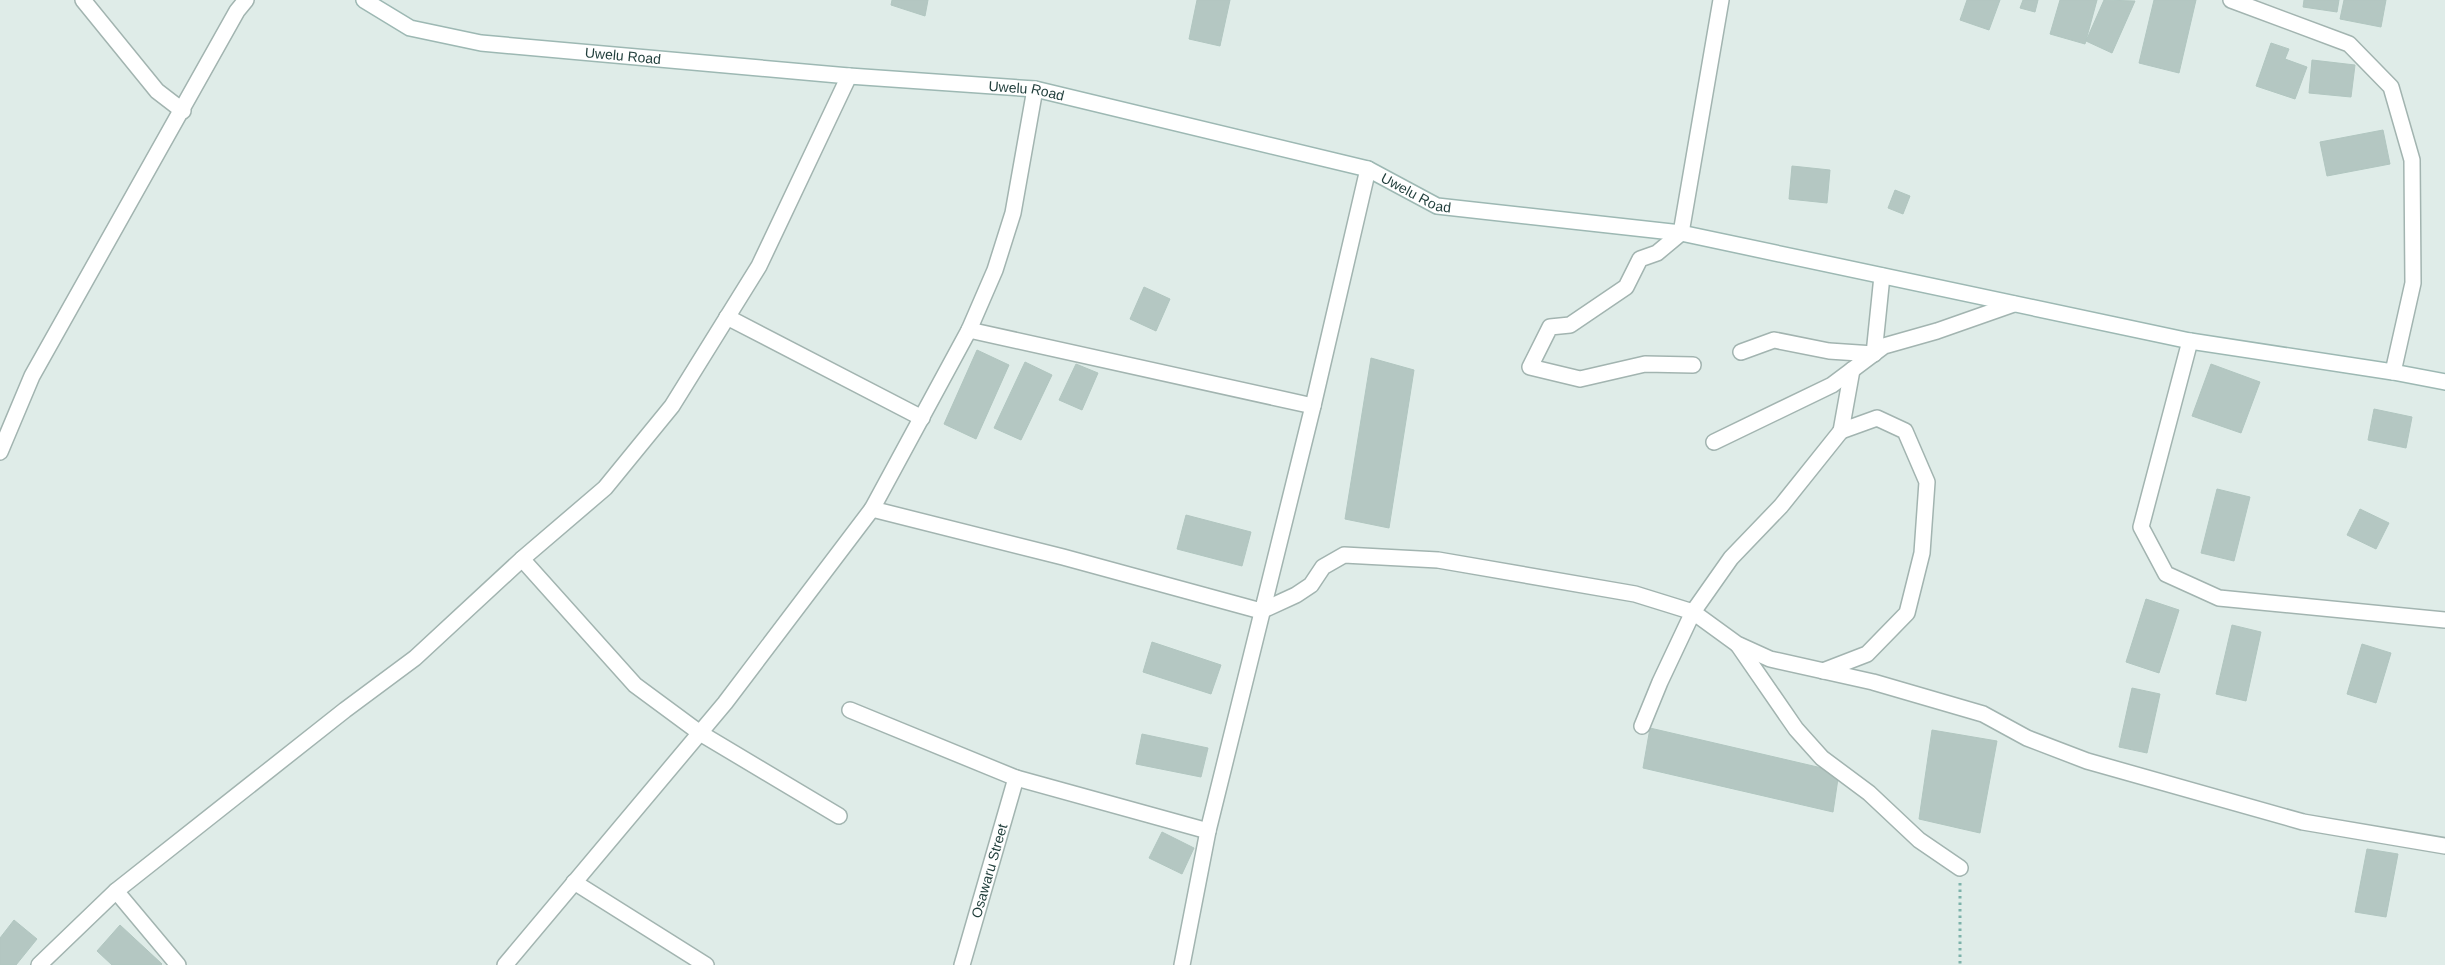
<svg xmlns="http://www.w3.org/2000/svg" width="2445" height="965" font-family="Arial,sans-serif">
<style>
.building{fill:#b4c7c2;stroke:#b1c6c0}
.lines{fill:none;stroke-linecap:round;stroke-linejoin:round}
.street-casing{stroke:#a2b4b0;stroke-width:18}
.secondary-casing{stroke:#9db8b3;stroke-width:18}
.path{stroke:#7db2aa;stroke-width:3;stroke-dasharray:2.5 4;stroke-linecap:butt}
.street{stroke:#fff;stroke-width:15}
.secondary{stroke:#fff;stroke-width:15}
.labels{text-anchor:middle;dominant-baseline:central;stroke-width:4.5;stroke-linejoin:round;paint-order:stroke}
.street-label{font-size:14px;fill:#1f3d3a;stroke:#f0f8f5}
</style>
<rect width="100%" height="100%" fill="#dfece8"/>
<g class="building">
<path d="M 892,0 L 928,0 L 925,16 L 891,5 Z"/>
<path d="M 1197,0 L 1230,0 L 1220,46 L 1189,39 Z"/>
<path d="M 1967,0 L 2000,0 L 1989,30 L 1960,20 Z"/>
<path d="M 2023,0 L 2038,0 L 2035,12 L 2020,8 Z"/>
<path d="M 2060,0 L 2097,0 L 2085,44 L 2050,34 Z"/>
<path d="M 2104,0 L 2135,1 L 2112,53 L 2086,41 Z"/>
<path d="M 2154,0 L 2196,0 L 2179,73 L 2139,63 Z"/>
<path d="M 2304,0 L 2339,0 L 2337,12 L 2303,7 Z"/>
<path d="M 2344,0 L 2386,0 L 2381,27 L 2340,19 Z"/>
<path d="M 2271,43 L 2289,49 L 2285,59 L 2307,67 L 2295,99 L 2256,86 Z"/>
<path d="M 2312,60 L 2355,65 L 2351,97 L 2309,93 Z"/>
<path d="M 2383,130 L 2390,164 L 2327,176 L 2320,142 Z"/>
<path d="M 1792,166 L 1830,170 L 1827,203 L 1789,199 Z"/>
<path d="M 1895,190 L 1910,196 L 1903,214 L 1888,208 Z"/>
<path d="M 1144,287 L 1170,299 L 1156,331 L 1130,319 Z"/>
<path d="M 977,350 L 1009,365 L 976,439 L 944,424 Z"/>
<path d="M 1371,358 L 1414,370 L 1389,528 L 1345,519 Z"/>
<path d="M 1025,362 L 1052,375 L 1021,440 L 994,428 Z"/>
<path d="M 1076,364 L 1098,373 L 1082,410 L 1059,400 Z"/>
<path d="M 2211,364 L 2260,382 L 2241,433 L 2192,416 Z"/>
<path d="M 2374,409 L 2412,417 L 2406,448 L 2368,440 Z"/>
<path d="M 2217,489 L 2250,497 L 2234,561 L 2201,553 Z"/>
<path d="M 2360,509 L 2389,523 L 2376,549 L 2347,535 Z"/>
<path d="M 1186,515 L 1251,532 L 1242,566 L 1177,549 Z"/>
<path d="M 2146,599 L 2179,610 L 2159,673 L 2126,662 Z"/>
<path d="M 2232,625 L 2261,632 L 2246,701 L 2216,694 Z"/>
<path d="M 1152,642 L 1221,665 L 1211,694 L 1143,672 Z"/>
<path d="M 2362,644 L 2391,653 L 2376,703 L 2347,694 Z"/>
<path d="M 2132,688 L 2160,694 L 2147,753 L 2119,747 Z"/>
<path d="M 1650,728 L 1839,772 L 1833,812 L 1643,768 Z"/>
<path d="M 1932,730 L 1997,741 L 1980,833 L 1919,819 Z"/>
<path d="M 1142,734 L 1208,748 L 1201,777 L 1136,764 Z"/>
<path d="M 1162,832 L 1194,848 L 1182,874 L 1149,858 Z"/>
<path d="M 2367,849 L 2398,854 L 2386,917 L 2355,912 Z"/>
<path d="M 14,920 L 37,939 L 16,965 L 0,965 L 0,938 Z"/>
<path d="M 120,925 L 162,964 L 161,965 L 112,965 L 97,951 Z"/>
</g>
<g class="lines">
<defs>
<g id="street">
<path d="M 83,0 L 157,91 L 183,111"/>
<path d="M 2231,0 L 2349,44 L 2391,87 L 2412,160 L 2413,283 L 2393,372"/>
<path d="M 727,317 L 922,418"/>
<path d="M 969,330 L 1313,406"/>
<path d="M 2190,341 L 2141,527 L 2166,574 L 2219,598 L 2445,620"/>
<path d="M 1741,352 L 1774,340 L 1829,351 L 1874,354 L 1882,276"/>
<path d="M 1693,365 L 1645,364 L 1580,379 L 1530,367 L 1550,327 L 1570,325 L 1626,287 L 1640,259 L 1657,253 L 1681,233 L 1721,0"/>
<path d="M 1714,442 L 1832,385 L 1884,346 L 1937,331 L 2014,304"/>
<path d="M 0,452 L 32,376 L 237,11 L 246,0"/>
<path d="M 872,509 L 1063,557 L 1261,611 L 1296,595 L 1311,585 L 1323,567 L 1344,555 L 1438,560 L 1635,594 L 1693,612 L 1737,644 L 1770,659 L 1873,682 L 1983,714 L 2027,738 L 2087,761 L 2303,822 L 2445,846"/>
<path d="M 522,559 L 635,685 L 700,733 L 839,816"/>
<path d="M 1738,645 L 1796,729 L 1822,758 L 1869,793 L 1919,840 L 1960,868"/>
<path d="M 1823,671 L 1867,654 L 1907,613 L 1922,553 L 1927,482 L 1905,431 L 1877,418 L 1841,431 L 1852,370"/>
<path d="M 850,710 L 1016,778 L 1208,831"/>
<path d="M 1642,726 L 1660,682 L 1693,612 L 1731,558 L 1781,506 L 1841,431"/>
<path d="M 574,882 L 706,965"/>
<path d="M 116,891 L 178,965"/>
<path d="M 39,965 L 116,891 L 345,710 L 415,658 L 522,559 L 605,488 L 672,406 L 759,266 L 849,76"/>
<path d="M 505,965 L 725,703 L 872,509 L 969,330 L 995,270 L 1013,213 L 1035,89"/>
<path id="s1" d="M 962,965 L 1016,778"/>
<path d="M 1182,965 L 1208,831 L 1313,406 L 1368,169"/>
</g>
<g id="secondary">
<path id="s2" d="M 364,0 L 410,28 L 481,43 L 849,76 L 1035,89 L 1368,169 L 1437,206 L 1681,233 L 2190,341 L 2393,372 L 2445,382"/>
</g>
</defs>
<use href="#street" class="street-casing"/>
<use href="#secondary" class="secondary-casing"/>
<path class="path" d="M 1960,883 L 1960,965"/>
<use href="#street" class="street"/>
<use href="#secondary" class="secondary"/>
</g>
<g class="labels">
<g class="street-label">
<text stroke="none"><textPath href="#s2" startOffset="269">Uwelu Road</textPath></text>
<text stroke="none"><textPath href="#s2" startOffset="674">Uwelu Road</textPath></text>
<text stroke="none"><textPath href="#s2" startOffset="1079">Uwelu Road</textPath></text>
<text stroke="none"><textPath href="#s1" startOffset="98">Osawaru Street</textPath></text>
</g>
</g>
</svg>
